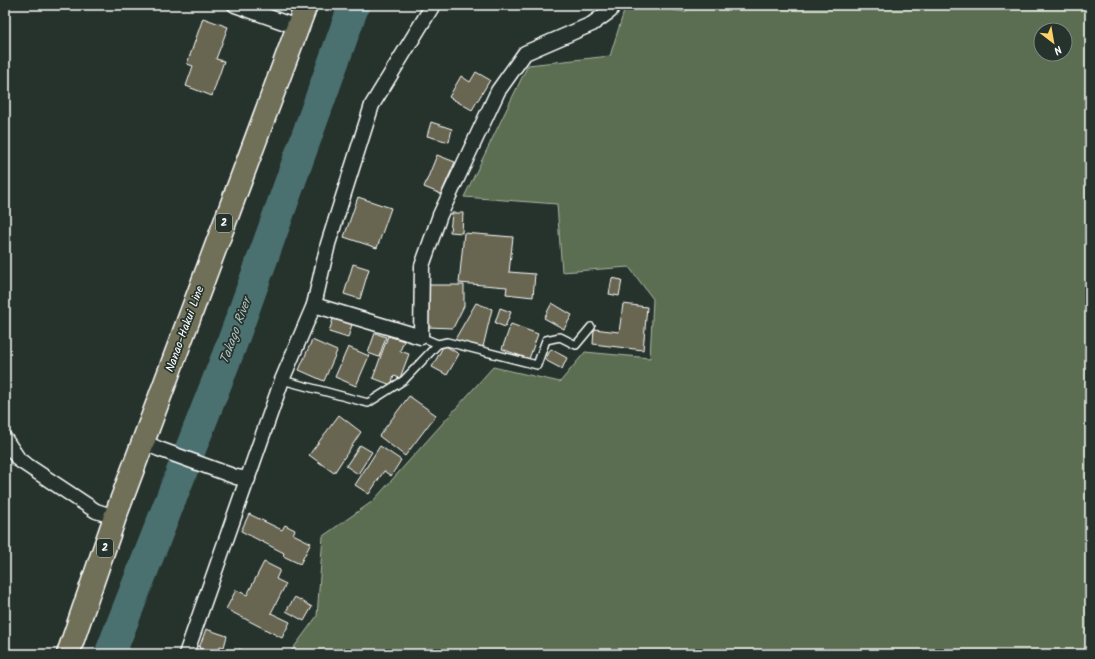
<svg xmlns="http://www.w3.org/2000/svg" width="1095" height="659" font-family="Kalam,sans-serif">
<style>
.green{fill:#5c6e51;stroke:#aeb6a8;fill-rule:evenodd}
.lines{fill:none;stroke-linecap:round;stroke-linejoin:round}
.river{stroke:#4b7070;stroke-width:31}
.building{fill:#676651;stroke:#fff}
.lane-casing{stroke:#fff;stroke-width:10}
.street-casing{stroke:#fff;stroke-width:17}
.primary-casing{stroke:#fff;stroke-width:25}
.lane{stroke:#26332d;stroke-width:7}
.street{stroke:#26332d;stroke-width:14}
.primary{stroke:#706f59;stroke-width:22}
.labels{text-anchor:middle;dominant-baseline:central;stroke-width:3.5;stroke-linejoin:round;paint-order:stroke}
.shield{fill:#26332d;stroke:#bec2c0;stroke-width:1}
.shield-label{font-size:11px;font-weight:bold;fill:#fff}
.street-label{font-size:12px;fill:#fff;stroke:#26332d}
.water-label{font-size:13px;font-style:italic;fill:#aebfbf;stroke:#26332d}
</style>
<rect width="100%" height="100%" fill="#26332d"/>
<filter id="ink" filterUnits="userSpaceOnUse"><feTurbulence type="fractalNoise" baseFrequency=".025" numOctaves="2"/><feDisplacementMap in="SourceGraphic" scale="8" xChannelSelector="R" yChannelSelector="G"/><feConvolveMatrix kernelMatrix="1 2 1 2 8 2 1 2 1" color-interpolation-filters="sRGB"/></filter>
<g filter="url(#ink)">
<path class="green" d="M 626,5 L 639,5 L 685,12 L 695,5 L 1090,5 L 1090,654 L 289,654 L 317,616 L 323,536 L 373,501 L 493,367 L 560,382 L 585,352 L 650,358 L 653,299 L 629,267 L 562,272 L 557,204 L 464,197 L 528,65 L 610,56 ZM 1041,30 L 1065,30 L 1065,54 L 1041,54 Z"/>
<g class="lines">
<path class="river" d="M 110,654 L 231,346 L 354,5"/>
</g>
<g class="building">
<path d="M 203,18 L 228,27 L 216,59 L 224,61 L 212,96 L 186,86 L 193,66 L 187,64 Z"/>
<path d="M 476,72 L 490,80 L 472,110 L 449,97 L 461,76 L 470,82 Z"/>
<path d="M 431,122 L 452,129 L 449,142 L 427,136 Z"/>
<path d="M 437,155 L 455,162 L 441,194 L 424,187 Z"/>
<path d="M 358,197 L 391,208 L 377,248 L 344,237 Z"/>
<path d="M 452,213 L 463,213 L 462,233 L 450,232 Z"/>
<path d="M 464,233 L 513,237 L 509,272 L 535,274 L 533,297 L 506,294 L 507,287 L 459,283 Z"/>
<path d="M 353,264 L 369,269 L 360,299 L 344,294 Z"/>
<path d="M 612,278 L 622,280 L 619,296 L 609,294 Z"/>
<path d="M 429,285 L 464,285 L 464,306 L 453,328 L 427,327 Z"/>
<path d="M 476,303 L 492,309 L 483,347 L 454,341 Z"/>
<path d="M 552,303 L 572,315 L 564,329 L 544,318 Z"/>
<path d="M 623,304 L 647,307 L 643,350 L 593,344 L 594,329 L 619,332 Z"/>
<path d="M 500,308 L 511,312 L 505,327 L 495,323 Z"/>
<path d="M 333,319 L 352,324 L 348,338 L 329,332 Z"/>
<path d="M 511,324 L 538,334 L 529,359 L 502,349 Z"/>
<path d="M 375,333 L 386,337 L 379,357 L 368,353 Z"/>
<path d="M 388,336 L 404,341 L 400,351 L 409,354 L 400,378 L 394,376 L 391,385 L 373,378 Z"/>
<path d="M 312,340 L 337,351 L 324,381 L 299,370 Z"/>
<path d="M 444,345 L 459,354 L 447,375 L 432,367 Z"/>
<path d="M 348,347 L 369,356 L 356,386 L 335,377 Z"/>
<path d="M 551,349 L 567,358 L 562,369 L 545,360 Z"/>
<path d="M 409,396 L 436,415 L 405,456 L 379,436 Z"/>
<path d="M 339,415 L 361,432 L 334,473 L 309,455 Z"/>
<path d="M 360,445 L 372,452 L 358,474 L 346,466 Z"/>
<path d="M 380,446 L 401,460 L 391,476 L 384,471 L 369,494 L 355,485 Z"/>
<path d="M 249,514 L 282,530 L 285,525 L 295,530 L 293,534 L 311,543 L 300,564 L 283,556 L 284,553 L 241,531 Z"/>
<path d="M 264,562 L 280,570 L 276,579 L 286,584 L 271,613 L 290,622 L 282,638 L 226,609 L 236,590 L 247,595 Z"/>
<path d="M 295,597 L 312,607 L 304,621 L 286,611 Z"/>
<path d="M 206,629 L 227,636 L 224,647 L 220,646 L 217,654 L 199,648 Z"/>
<path d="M 239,649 L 253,654 L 237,654 Z"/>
</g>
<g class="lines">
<defs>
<g id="lane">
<path d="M 438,344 L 447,342 L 537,365 L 546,340 L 560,337 L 576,345 L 591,327"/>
<path d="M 282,380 L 368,403 L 404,380 L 438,344 L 421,337"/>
</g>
<g id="street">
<path d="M 235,5 L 297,27"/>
<path d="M 314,305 L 328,244 L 372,105 L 433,5"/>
<path d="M 5,439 L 19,460 L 96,511 L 115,517"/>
<path d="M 143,442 L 159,449 L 236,477 L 248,479"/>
<path d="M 186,654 L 282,380 L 314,305 L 421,337 L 422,266 L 440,215 L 498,91 L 525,53 L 592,24 L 610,11 L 613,5"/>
</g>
<path id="primary" d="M 68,654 L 115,517 L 306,5"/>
</defs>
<use href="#lane" class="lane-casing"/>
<use href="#street" class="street-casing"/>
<use href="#primary" class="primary-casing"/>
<use href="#lane" class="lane"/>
<use href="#street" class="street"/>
<use href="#primary" class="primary"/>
</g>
</g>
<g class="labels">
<g class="shield">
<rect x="216" y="214" width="16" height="18" rx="3"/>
<rect x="97" y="539" width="16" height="18" rx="3"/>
</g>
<g class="shield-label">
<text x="224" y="223">2</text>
<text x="105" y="548">2</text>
</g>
<g class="street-label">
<text transform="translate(185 329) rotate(-70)">Nanao-Hakui Line</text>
</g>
<g class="water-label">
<text transform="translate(236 331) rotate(-70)">Takago River</text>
</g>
</g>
<rect width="1095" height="659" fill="none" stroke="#26332d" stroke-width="20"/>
<rect x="10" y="10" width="1075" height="639" fill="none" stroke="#fff" stroke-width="1.5" filter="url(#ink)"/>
<g transform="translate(1053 42) rotate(149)"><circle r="19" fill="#26332d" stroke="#7d8581"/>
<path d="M0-3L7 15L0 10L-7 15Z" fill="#ffd166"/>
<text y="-6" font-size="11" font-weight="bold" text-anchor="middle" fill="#ffffff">N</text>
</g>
</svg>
